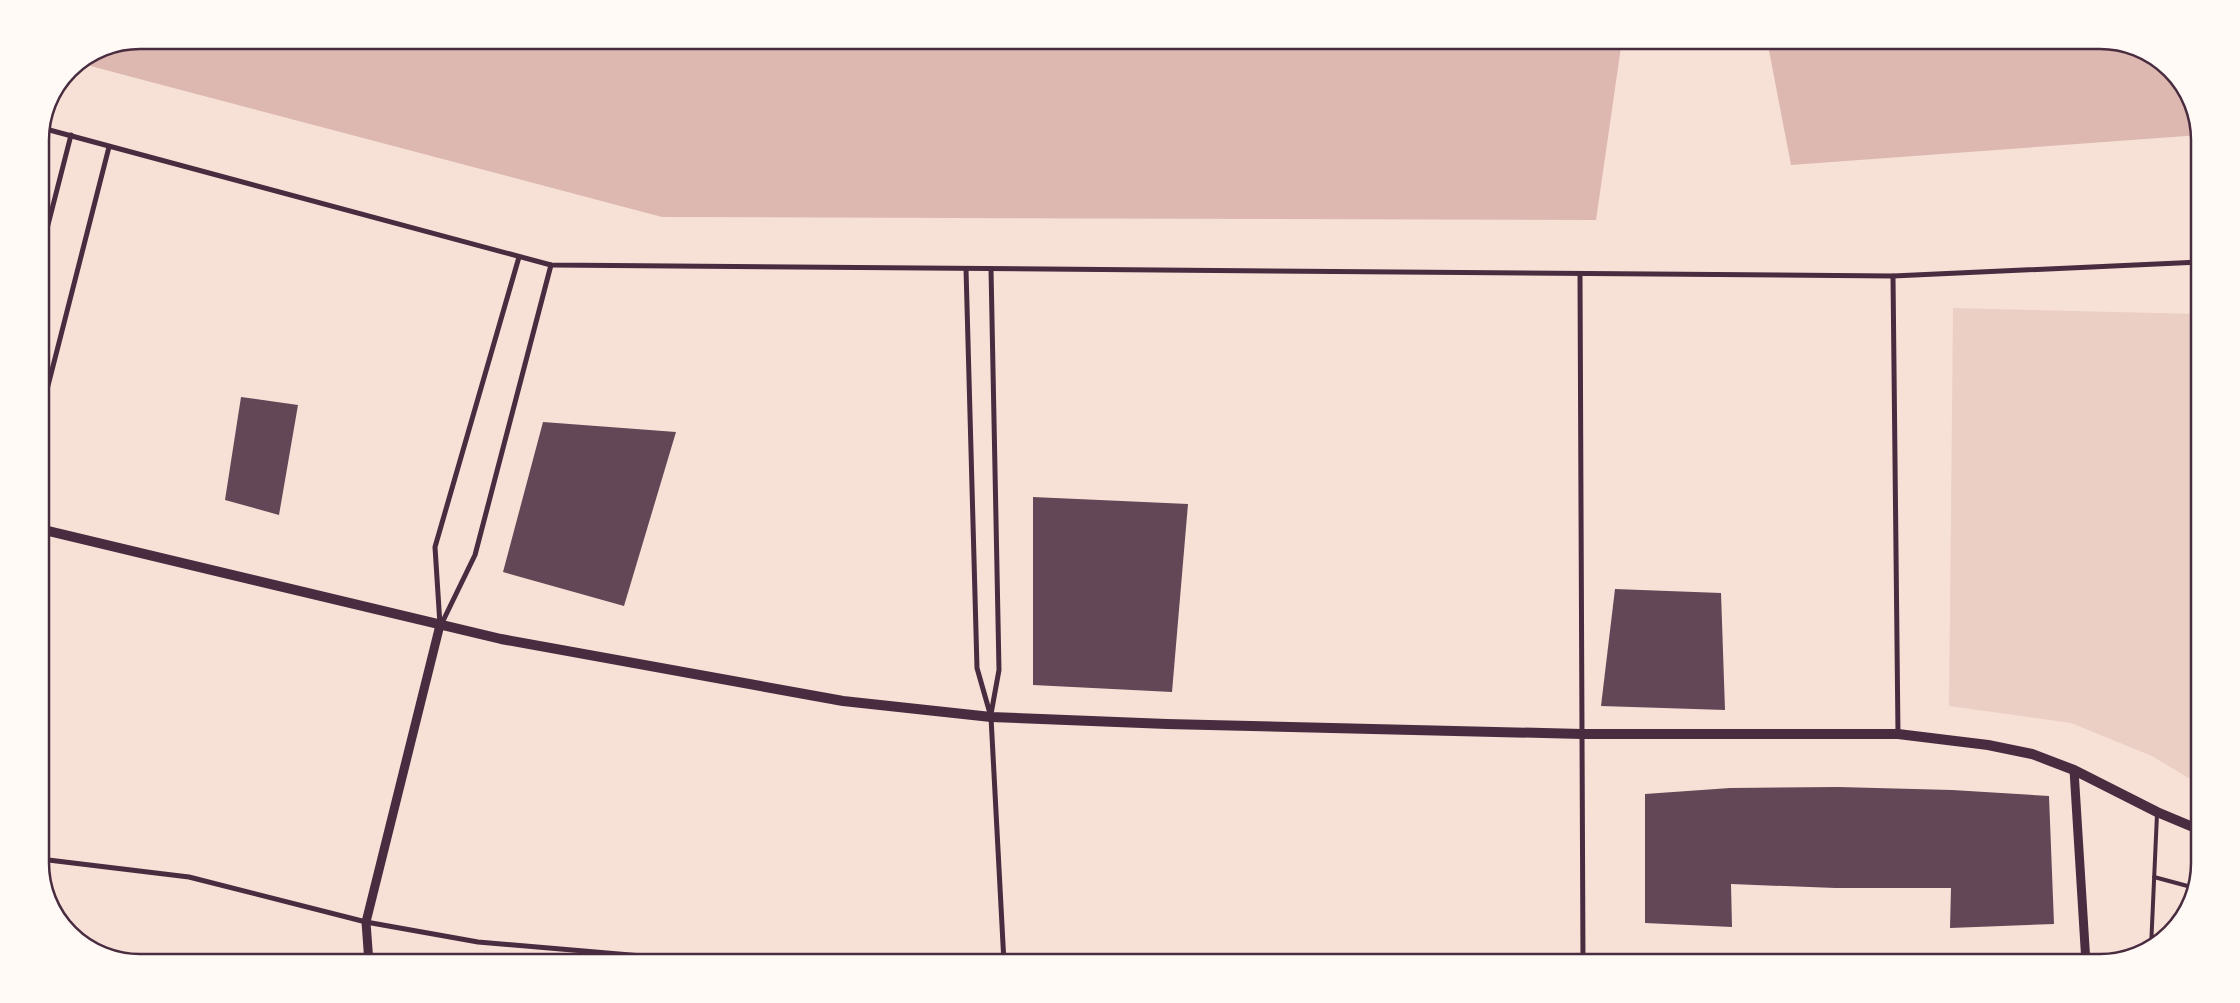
<svg xmlns="http://www.w3.org/2000/svg" width="2240" height="1003" font-family="Arial,sans-serif">
<style>
.green{fill:#ebcfc5}
.water{fill:#dcb8b0}
.building{fill:#644757}
.lines{fill:none;stroke-linecap:round;stroke-linejoin:round}
.service{stroke:#4a2c40;stroke-width:4}
.minor{stroke:#4a2c40;stroke-width:5}
.tertiary{stroke:#4a2c40;stroke-width:9}
.secondary{stroke:#4a2c40;stroke-width:10}
.rim{fill:none;stroke:#4a2c40;stroke-width:2.5}
</style>
<rect width="100%" height="100%" fill="#f7e1d7"/>
<path class="green" d="M 1953,308 L 2200,314 L 2200,785 L 2152,756 L 2071,723 L 1949,706 Z"/>
<g class="water">
<path d="M 139,40 L 1622,40 L 1596,220 L 662,217 L 79,63 L 102,47 Z"/>
<path d="M 1767,40 L 2101,40 L 2139,48 L 2183,84 L 2200,135 L 1791,165 Z"/>
</g>
<g class="building">
<path d="M 241,397 L 298,405 L 279,515 L 225,500 Z"/>
<path d="M 543,422 L 676,432 L 624,606 L 503,572 Z"/>
<path d="M 1033,497 L 1188,504 L 1172,692 L 1033,685 Z"/>
<path d="M 1615,589 L 1721,593 L 1725,710 L 1601,706 Z"/>
<path d="M 1838,787 L 1952,790 L 2049,796 L 2054,924 L 1950,928 L 1951,888 L 1835,888 L 1731,884 L 1732,927 L 1645,923 L 1645,794 L 1730,788 Z"/>
<path d="M 649,959 L 649,963 L 557,963 L 558,961 Z"/>
</g>
<g class="lines">
<g class="service">
<path d="M 2154,877 L 2195,888"/>
<path d="M 2151,948 L 2157,814"/>
</g>
<g class="minor">
<path d="M 42,128 L 551,265 L 1893,276 L 2200,262"/>
<path d="M 40,256 L 71,135"/>
<path d="M 966,269 L 977,668 L 991,717 L 1004,963"/>
<path d="M 1580,274 L 1583,963"/>
<path d="M 1893,276 L 1898,734"/>
<path d="M 40,417 L 109,147"/>
<path d="M 440,625 L 435,547 L 519,257"/>
<path d="M 441,625 L 475,555 L 551,265"/>
<path d="M 991,714 L 999,670 L 991,269"/>
<path d="M 40,859 L 189,877 L 366,922 L 478,942 L 724,963"/>
<path d="M 1869,963 L 2086,959"/>
</g>
<g class="tertiary">
<path d="M 2074,770 L 2086,963"/>
<path d="M 369,963 L 366,922 L 440,625"/>
</g>
<path class="secondary" d="M 40,529 L 501,639 L 843,701 L 991,717 L 1167,724 L 1582,734 L 1898,734 L 1988,745 L 2032,754 L 2074,770 L 2157,812 L 2200,830"/>
</g>
<path d="M0 0H2240V1003H0ZM140 49H2100A91 91 0 0 1 2191 140V863A91 91 0 0 1 2100 954H140A91 91 0 0 1 49 863V140A91 91 0 0 1 140 49Z" fill="#fffaf5" fill-rule="evenodd"/>
<path class="rim" d="M140 49H2100A91 91 0 0 1 2191 140V863A91 91 0 0 1 2100 954H140A91 91 0 0 1 49 863V140A91 91 0 0 1 140 49Z"/>
</svg>
